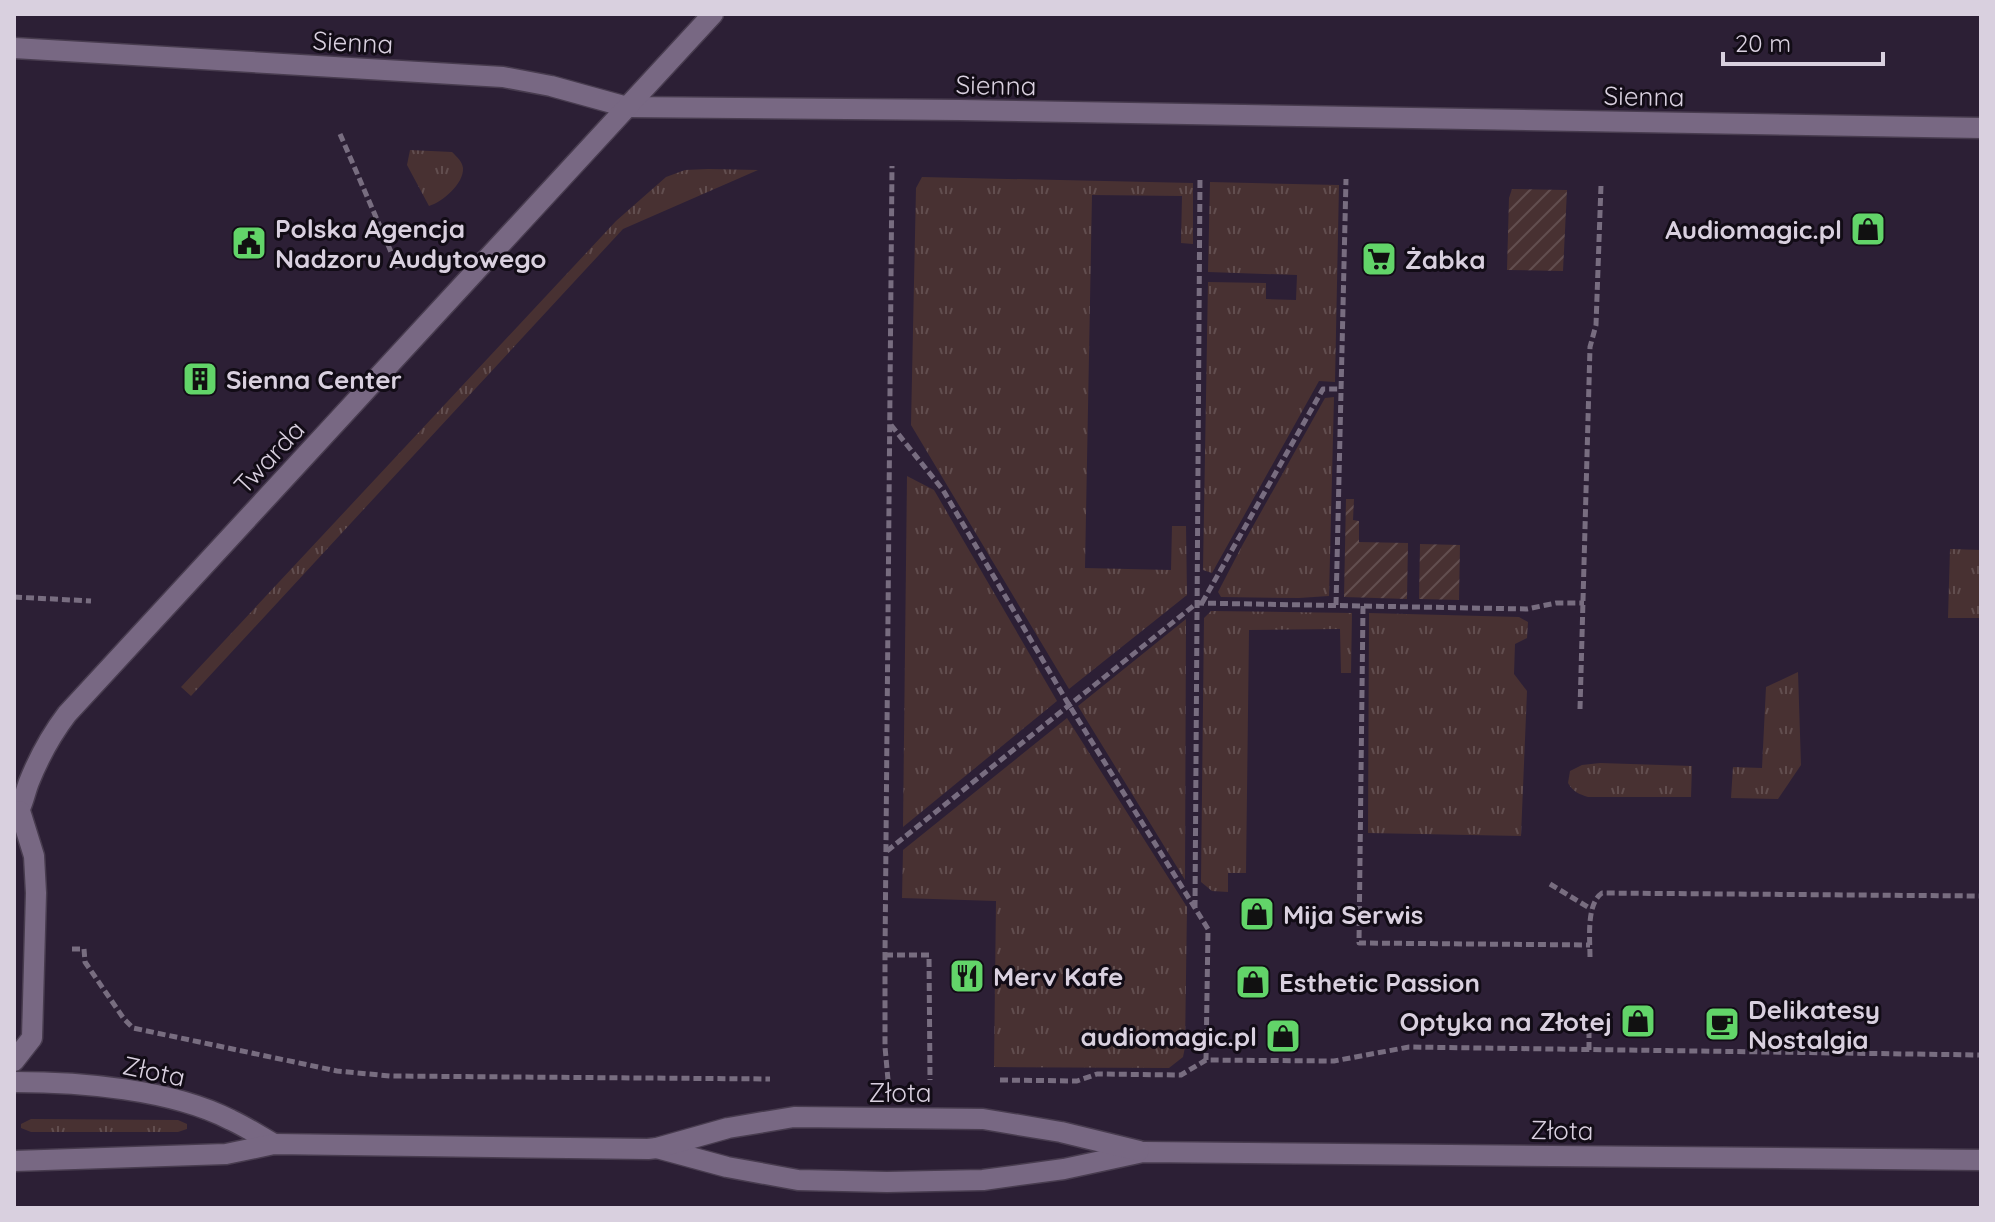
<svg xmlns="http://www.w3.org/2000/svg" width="1995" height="1222" font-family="Quicksand,sans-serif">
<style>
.grass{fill:url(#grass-tufts)}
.garden{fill:url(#garden-furrows)}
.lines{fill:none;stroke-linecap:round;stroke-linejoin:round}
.minor-casing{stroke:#483c4f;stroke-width:23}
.path{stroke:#786d80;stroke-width:5;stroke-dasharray:8 4;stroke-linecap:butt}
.minor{stroke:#786883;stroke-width:20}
.labels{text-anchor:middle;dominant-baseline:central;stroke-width:6;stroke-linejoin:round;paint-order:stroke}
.street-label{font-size:26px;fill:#d9d0df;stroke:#120c16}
.poi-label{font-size:26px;font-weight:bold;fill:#d9d0df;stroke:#120c16;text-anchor:start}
</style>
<defs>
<pattern id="grass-tufts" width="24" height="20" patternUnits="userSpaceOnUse" patternTransform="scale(2)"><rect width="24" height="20" fill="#483132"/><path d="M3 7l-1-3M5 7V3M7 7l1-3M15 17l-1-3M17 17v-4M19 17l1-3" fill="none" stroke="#624e4f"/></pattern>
<pattern id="garden-furrows" width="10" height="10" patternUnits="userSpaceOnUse" patternTransform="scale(2)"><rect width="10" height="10" fill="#483132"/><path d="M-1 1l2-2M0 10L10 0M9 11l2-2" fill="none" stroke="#624e4f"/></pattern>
</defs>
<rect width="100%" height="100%" fill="#2c1f35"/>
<g class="grass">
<path d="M 410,150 L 452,152 C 457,157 462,161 463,168 C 464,184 442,202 429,206 L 407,165 Z"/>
<path d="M 708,169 L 758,170 L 623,229 L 191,696 L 181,687 L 616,221 L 666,177 L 685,170 Z"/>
<path d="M 922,177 L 1193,183 L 1193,244 L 1181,243 L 1182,196 L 1092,195 L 1085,568 L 1171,570 L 1172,526 L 1186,526 L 1187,595 L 1069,689 L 911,425 L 916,188 Z"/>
<path d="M 1210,182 L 1339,185 L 1335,382 L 1319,381 L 1212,573 L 1203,570 L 1208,282 L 1266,283 L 1266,299 L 1296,300 L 1297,275 L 1208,272 Z"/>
<path d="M 1334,397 L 1329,596 L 1299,598 L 1221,597 L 1218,592 L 1243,544 L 1325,398 Z"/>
<path d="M 907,476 L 934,490 L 1057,701 L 903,827 Z"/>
<path d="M 1950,549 L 1981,550 L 1981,618 L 1948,618 Z"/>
<path d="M 1211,611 L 1352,613 L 1351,673 L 1341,673 L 1340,629 L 1249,630 L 1246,873 L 1228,873 L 1228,892 L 1212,891 L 1201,882 L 1204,618 Z"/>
<path d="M 1369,613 L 1519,617 L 1528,622 L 1527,638 L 1515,644 L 1514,674 L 1527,691 L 1521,836 L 1368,833 Z"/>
<path d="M 1186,619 L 1185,879 L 1185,880 L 1078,706 Z"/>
<path d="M 1798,672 L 1801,765 L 1778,799 L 1731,798 L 1733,767 L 1762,768 L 1766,687 Z"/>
<path d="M 1067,718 L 1187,907 L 1185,1047 L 1183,1057 L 1169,1068 L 994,1067 L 996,901 L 902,898 L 903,850 Z"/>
<path d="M 1600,763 L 1692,766 L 1691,797 L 1588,797 C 1579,794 1573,792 1568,783 L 1570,771 L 1582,765 Z"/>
<path d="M 31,1119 L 178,1120 L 187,1124 L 187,1129 L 178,1132 L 31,1132 L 21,1128 L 21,1124 Z"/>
</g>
<g class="garden">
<path d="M 1512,189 L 1567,190 L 1563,271 L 1507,270 L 1509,198 Z"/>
<path d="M 1346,499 L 1354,499 L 1353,520 L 1359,521 L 1359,542 L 1408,543 L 1407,599 L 1344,597 Z"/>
<path d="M 1420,544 L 1460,545 L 1459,600 L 1419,599 Z"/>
</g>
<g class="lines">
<defs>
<g id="minor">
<path d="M 14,48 L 503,77 L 551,86 L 627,107 L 960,110 L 1981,128"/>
<path d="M 14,818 C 23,807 24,795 29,782 C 39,757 51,735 67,714 L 713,14"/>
<path d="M 14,1061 L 32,1038 L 36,893 L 34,856 L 20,811"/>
<path d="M 14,1082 C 80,1082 171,1089 231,1120 C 246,1127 260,1136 274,1144"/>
<path d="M 657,1148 L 727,1167 L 798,1180 L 887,1182 L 983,1180 L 1064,1169 L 1143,1152 L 1981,1160"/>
<path d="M 14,1161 L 226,1154 L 274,1144 L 648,1149 L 657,1148 L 728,1128 L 794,1117 L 983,1119 L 1061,1132 L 1139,1151"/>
</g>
</defs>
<use href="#minor" class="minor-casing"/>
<g class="path">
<path d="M 192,15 L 192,14"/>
<path d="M 340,134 L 398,268"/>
<path d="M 891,425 L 943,490 L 1069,705 L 1208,929 L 1206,1060"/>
<path d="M 14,597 L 91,601"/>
<path d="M 1202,603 L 1323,389 L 1341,389"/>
<path d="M 1336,605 L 1346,179"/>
<path d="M 1363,606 L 1359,943 L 1590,945"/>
<path d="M 1580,709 L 1590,347 L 1596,325 L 1601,185"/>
<path d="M 887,851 L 1197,603 L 1527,609 L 1556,603 L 1584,603"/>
<path d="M 1550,884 L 1591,909"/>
<path d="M 1195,908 L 1200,176"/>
<path d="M 72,949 L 84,949 L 85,962 L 124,1019 L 133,1028 L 337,1071 L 390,1076 L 770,1079"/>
<path d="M 885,955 L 929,955 L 930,1080"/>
<path d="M 1590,957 C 1590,939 1586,904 1602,893 L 1981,896"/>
<path d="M 1589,1050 L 1589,1033"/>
<path d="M 888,1080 L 885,1047 L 885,955 L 892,166"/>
<path d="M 1000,1080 L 1077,1081 L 1097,1074 L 1181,1075 L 1206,1060 L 1334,1061 L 1409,1047 L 1981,1055"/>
</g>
<use href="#minor" class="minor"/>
</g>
<defs>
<symbol id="shop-square" viewBox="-11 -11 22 22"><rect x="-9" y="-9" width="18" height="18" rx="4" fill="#62d469" stroke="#120c16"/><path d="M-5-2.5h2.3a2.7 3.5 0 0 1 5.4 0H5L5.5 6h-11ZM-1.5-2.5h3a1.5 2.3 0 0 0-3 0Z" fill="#111"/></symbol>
<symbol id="civic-square" viewBox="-11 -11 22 22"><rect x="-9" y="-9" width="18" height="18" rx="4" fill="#62d469" stroke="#120c16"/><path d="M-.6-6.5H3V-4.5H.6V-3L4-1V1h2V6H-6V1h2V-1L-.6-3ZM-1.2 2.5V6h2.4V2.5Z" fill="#111"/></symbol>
<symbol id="supermarket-square" viewBox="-11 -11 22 22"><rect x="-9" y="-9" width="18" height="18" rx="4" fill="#62d469" stroke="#120c16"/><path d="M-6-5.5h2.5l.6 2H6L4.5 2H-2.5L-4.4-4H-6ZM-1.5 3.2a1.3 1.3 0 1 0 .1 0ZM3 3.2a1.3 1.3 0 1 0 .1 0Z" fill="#111"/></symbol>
<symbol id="building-square" viewBox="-11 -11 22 22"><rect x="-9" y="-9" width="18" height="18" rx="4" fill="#62d469" stroke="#120c16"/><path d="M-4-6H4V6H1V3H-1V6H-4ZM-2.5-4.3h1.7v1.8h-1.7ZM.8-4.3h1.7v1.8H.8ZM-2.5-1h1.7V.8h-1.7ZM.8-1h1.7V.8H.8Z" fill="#111"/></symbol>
<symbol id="restaurant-square" viewBox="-11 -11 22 22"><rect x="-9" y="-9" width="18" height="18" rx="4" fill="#62d469" stroke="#120c16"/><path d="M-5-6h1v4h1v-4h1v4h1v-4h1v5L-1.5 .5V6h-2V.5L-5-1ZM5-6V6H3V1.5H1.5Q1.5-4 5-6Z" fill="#111"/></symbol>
<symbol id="cafe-square" viewBox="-11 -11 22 22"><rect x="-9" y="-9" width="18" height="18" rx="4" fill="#62d469" stroke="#120c16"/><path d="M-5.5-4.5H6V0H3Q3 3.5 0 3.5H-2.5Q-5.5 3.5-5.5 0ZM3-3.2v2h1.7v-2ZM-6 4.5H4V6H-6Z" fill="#111"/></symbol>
</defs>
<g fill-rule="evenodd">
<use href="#shop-square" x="1848" y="209" width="40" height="40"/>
<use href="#civic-square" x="229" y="223" width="40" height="40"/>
<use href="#supermarket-square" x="1359" y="239" width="40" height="40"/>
<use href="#building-square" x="180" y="359" width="40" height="40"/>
<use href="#shop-square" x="1237" y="894" width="40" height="40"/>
<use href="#restaurant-square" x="947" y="956" width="40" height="40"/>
<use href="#shop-square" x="1233" y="962" width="40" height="40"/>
<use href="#shop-square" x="1618" y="1001" width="40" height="40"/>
<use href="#cafe-square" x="1702" y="1004" width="40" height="40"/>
<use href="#shop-square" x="1263" y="1016" width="40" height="40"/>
</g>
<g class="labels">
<g class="street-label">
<text transform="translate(353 42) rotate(3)">Sienna</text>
<text transform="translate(996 85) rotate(1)">Sienna</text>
<text transform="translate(1644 96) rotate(1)">Sienna</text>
<text transform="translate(269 457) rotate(-47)">Twarda</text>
<text transform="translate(154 1071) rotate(12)">Złota</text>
<text x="900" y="1092">Złota</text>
<text transform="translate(1562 1130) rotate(1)">Złota</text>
</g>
<g class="poi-label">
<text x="275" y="228">Polska Agencja<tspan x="275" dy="30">Nadzoru Audytowego</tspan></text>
<text x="1842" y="229" text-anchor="end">Audiomagic.pl</text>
<text x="1405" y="259">Żabka</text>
<text x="226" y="379">Sienna Center</text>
<text x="1283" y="914">Mija Serwis</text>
<text x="993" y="976">Merv Kafe</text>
<text x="1279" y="982">Esthetic Passion</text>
<text x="1748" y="1009">Delikatesy<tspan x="1748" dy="30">Nostalgia</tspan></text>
<text x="1612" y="1021" text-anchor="end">Optyka na Złotej</text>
<text x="1257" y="1036" text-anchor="end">audiomagic.pl</text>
</g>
</g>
<rect width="1995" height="1222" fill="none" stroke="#d9d0df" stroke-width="32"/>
<path d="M1723 52v12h160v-12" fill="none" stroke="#d9d0df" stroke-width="4"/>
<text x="1735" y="52" font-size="24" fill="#d9d0df" stroke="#120c16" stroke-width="6" paint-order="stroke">20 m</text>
</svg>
